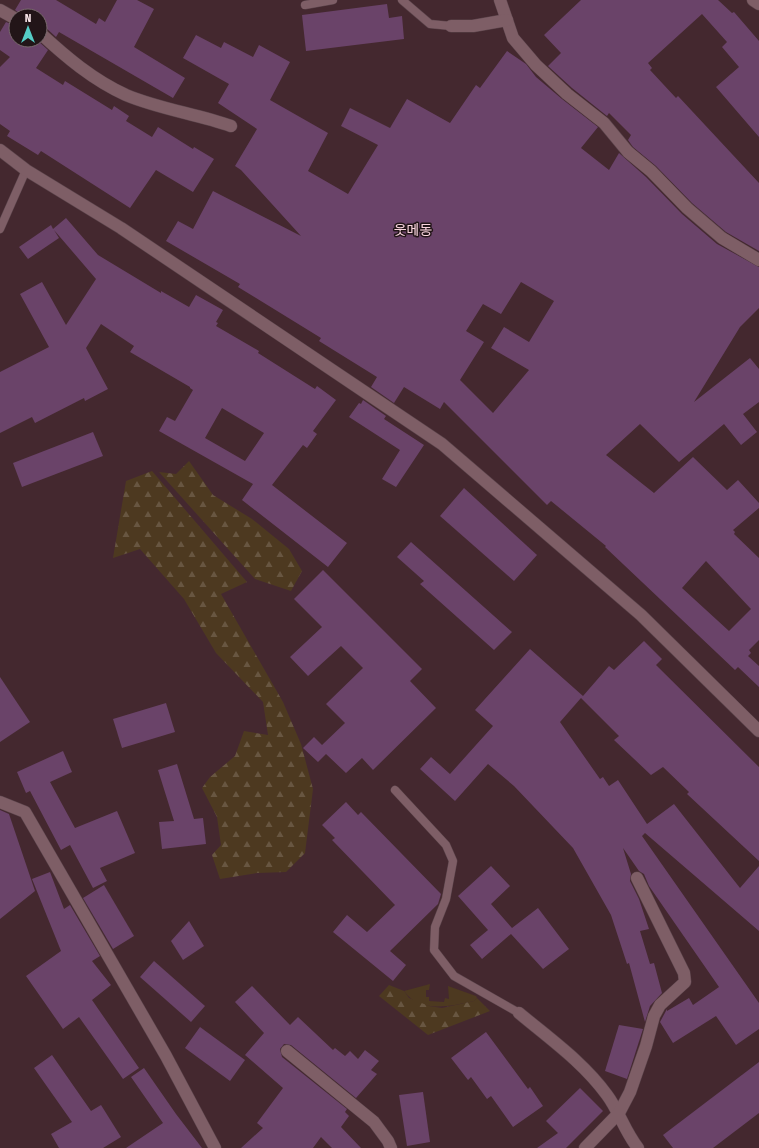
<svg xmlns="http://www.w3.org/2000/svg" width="759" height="1148" font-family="'Fira Sans Condensed','Noto Sans KR',sans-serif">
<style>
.grass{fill:#4d3920}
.forest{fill:url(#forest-firs)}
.building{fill:#6a4369;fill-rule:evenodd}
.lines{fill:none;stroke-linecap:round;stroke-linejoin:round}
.lane-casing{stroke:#5b444b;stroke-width:9}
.street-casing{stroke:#5b444b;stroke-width:13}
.secondary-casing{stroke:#5b444b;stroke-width:13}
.lane{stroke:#7e5e66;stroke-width:8}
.street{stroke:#7e5e66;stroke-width:12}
.secondary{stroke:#7e5e66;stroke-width:12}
.labels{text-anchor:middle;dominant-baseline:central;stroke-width:3;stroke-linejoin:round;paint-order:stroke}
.quarter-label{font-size:14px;fill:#f9d4dd;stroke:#221518}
</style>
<defs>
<pattern id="forest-firs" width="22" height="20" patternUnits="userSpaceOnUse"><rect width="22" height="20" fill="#4d3920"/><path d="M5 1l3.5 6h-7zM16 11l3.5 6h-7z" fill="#685641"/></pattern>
</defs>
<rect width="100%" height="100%" fill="#44282f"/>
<path class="grass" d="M 430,984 L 429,990 L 426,990 L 426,997 L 429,997 L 429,1001 L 444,1002 L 445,998 L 449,999 L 448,986 L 476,996 L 477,998 L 474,1001 C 451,1006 420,1014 404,991 Z"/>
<g class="forest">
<path d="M 189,461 L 213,495 L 252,519 L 289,549 L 302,571 L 291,591 L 255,579 L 159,472 L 176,474 Z"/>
<path d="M 152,471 L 247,582 L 221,594 L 283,702 L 301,744 L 313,789 L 305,853 L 286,872 L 257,873 L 220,879 L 212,855 L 221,845 L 217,817 L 202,788 L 210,777 L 235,756 L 244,731 L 268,735 L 263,702 L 216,653 L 184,599 L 140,549 L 113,558 L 126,481 Z"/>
<path d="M 389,985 L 404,991 L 409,998 L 429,1006 L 442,1008 L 474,1001 L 477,998 L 490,1011 L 428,1035 L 379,996 Z"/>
</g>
<g class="building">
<path d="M 21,0 L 56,0 L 96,24 L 99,18 L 105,22 L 117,0 L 137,0 L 154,9 L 134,47 L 185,78 L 173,98 L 59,32 L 56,37 L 45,27 L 40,26 L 40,16 L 23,16 L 15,10 Z"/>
<path d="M 581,0 L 718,0 L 732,13 L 734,12 L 759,41 L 759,137 L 716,87 L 739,67 L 722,47 L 727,42 L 702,14 L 648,63 L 652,68 L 650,70 L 676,98 L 678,96 L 759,183 L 759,251 L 726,232 L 692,203 L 656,166 L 633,147 L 628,140 L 631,135 L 609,113 L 607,116 L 572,88 L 548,66 L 561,53 L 544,35 Z"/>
<path d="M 387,4 L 389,18 L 402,16 L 404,39 L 306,51 L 302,15 Z"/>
<path d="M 6,22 L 16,26 L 16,40 L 37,40 L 48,50 L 36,68 L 63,85 L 65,81 L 112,110 L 114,106 L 129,116 L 126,121 L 152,137 L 158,127 L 193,149 L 194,147 L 214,159 L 193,192 L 156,170 L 130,208 L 41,151 L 38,155 L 7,136 L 10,131 L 0,124 L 0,67 L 10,57 L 0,50 L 0,32 Z"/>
<path d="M 196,35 L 221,48 L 224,42 L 253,57 L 259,45 L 290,62 L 270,100 L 328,133 L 308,171 L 348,194 L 378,145 L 341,126 L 350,108 L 390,128 L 407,99 L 450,123 L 476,85 L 480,88 L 507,51 L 526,64 L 536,77 L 562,99 L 598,127 L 581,148 L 609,170 L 619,153 L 646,177 L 682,214 L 717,244 L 759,267 L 759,308 L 740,327 L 694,402 L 750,358 L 759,369 L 759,402 L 743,414 L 757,432 L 741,445 L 724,424 L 679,462 L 640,424 L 606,455 L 654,493 L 693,457 L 727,490 L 738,480 L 759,503 L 759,508 L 733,530 L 735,532 L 734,534 L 759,558 L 759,640 L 749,650 L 751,653 L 748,656 L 759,666 L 759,687 L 738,667 L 735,670 L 605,547 L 606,546 L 551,501 L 547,505 L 444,402 L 440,409 L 404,387 L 394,403 L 371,387 L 377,377 L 319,341 L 321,338 L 238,287 L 240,284 L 166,241 L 178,221 L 193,229 L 213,191 L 301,236 L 241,170 L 235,166 L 257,129 L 218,103 L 229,84 L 183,58 ZM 521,282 L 554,301 L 529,342 L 504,327 L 491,348 L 529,370 L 493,413 L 460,380 L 484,342 L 466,331 L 483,304 L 501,314 ZM 706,561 L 751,609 L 729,631 L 682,588 Z"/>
<path d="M 66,218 L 98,255 L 161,293 L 161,291 L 189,307 L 196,295 L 223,310 L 216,322 L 218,323 L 216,326 L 259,351 L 258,353 L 315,389 L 317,386 L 336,400 L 313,431 L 317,434 L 307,448 L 303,445 L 272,485 L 347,543 L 328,567 L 242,500 L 253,484 L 159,431 L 167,417 L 175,421 L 193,390 L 190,388 L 190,387 L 130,352 L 134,346 L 101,324 L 86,348 L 108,389 L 85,401 L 84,398 L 35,423 L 32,417 L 0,433 L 0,372 L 49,347 L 20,294 L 42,282 L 66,325 L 96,279 L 54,230 L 59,238 L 28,259 L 19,247 L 51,225 L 53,229 ZM 222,408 L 264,433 L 245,461 L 205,438 Z"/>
<path d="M 363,400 L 386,416 L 384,419 L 424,445 L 396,487 L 382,479 L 400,450 L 349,417 L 359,403 L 361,404 Z"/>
<path d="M 93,432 L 103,456 L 22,487 L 13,463 Z"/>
<path d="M 464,488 L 537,555 L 514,581 L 440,516 Z"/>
<path d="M 411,542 L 512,632 L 494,650 L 420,584 L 424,581 L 397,557 Z"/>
<path d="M 323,570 L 422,669 L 410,681 L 436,708 L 373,770 L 362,758 L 346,773 L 326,754 L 318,762 L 303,748 L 314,737 L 322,745 L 345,723 L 326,704 L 363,668 L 341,646 L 308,676 L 290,657 L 322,627 L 294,599 Z"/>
<path d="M 644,641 L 662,659 L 656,665 L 759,767 L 759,861 L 687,794 L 689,792 L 663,767 L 651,775 L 614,740 L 619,736 L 581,698 L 560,722 L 600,779 L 603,777 L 609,786 L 618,780 L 647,824 L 674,804 L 740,888 L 759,866 L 759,931 L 645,833 L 642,836 L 759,1003 L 759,1029 L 736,1045 L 716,1016 L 673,1043 L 660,1022 L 667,1009 L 667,1011 L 689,998 L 693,1005 L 719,987 L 649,886 L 644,874 L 639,871 L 623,848 L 631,874 L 630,881 L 639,899 L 649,929 L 640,931 L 650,964 L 654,963 L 662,993 L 650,1006 L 645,1022 L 629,963 L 627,964 L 611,915 L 573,848 L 514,786 L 488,764 L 455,801 L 420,769 L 431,757 L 450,774 L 493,726 L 475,710 L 530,649 L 583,696 L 609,666 L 614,670 Z"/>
<path d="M 0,677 L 30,722 L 0,742 Z"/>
<path d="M 166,703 L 175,732 L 122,748 L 113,719 Z"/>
<path d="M 63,751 L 72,772 L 50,782 L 75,828 L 117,811 L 135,853 L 100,868 L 107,881 L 93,888 L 70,845 L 61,850 L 30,791 L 26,793 L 17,772 Z"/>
<path d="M 177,764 L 194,819 L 203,818 L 206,844 L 162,849 L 159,822 L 174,821 L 158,770 Z"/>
<path d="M 346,802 L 358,815 L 361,812 L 441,894 L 438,904 L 390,951 L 406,965 L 393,981 L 333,932 L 347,915 L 367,932 L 395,905 L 332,840 L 335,838 L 322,825 Z"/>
<path d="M 0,810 L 9,814 L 35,891 L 0,919 Z"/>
<path d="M 491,866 L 510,886 L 491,904 L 512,928 L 538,908 L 569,949 L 543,969 L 511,934 L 482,959 L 470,945 L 488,930 L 458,896 Z"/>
<path d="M 50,872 L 64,909 L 70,905 L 100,956 L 92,961 L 111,985 L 92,1000 L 139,1068 L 123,1079 L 79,1017 L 63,1029 L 26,976 L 61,951 L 32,879 Z"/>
<path d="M 104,885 L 134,936 L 113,949 L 83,898 Z"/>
<path d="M 189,921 L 204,946 L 183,960 L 171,941 Z"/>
<path d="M 154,961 L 205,1006 L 191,1022 L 140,977 Z"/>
<path d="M 252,986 L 290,1025 L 298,1017 L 333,1050 L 335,1048 L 345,1056 L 350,1051 L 358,1059 L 365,1050 L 379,1061 L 371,1070 L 377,1074 L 356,1098 L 291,1045 L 284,1044 L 280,1049 L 282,1057 L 347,1109 L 345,1112 L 349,1116 L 341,1127 L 361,1148 L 332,1148 L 321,1137 L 313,1148 L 241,1148 L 263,1128 L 257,1123 L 283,1088 L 245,1055 L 264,1033 L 235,1002 Z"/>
<path d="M 619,1025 L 643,1029 L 627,1079 L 605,1071 Z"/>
<path d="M 200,1027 L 245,1060 L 230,1081 L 185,1048 Z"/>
<path d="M 486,1032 L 528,1089 L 530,1087 L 543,1106 L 513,1127 L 491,1096 L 487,1099 L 471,1077 L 468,1080 L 451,1058 Z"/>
<path d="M 52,1055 L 91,1111 L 101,1105 L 121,1137 L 103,1148 L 59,1148 L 51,1134 L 72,1122 L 34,1068 Z"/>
<path d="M 759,1062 L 759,1113 L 713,1148 L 673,1148 L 663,1135 Z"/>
<path d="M 144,1068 L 176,1114 L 202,1148 L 126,1148 L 163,1123 L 131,1077 Z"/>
<path d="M 580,1088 L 603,1111 L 566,1148 L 537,1148 L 558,1133 L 546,1121 Z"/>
<path d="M 423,1092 L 430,1142 L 407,1146 L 399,1095 Z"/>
</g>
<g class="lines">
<defs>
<g id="lane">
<path d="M 402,0 L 430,24 L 451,26"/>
<path d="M 305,5 L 333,0"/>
<path d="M 0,229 L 26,170"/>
<path d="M 395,790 L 446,845 L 453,861 L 446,899 L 435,927 L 434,950 L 454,976 L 519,1013"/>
</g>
<g id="street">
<path d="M 500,0 L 513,38 L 536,65 L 567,94 L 604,123 L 628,152 L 651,171 L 687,208 L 722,238 L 759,260"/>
<path d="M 753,0 L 759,4"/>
<path d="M 0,10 L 16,19"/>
<path d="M 451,26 L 473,26 L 507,20"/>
<path d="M 40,33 C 66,57 93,80 126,95 C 159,109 197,114 231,126"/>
<path d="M 0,802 L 25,812 L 166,1056 L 215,1148"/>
<path d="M 519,1013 C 550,1039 583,1062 607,1095 C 619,1111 625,1132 638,1148"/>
<path d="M 287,1051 L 374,1122 L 388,1141 L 391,1148"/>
<path d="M 585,1148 L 619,1113 L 630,1092 L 646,1046 L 654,1016 L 660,1005 L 685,982 L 684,973 L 637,878"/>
</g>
<path id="secondary" d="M 0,150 L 26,170 L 121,228 L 442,444 L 641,615 L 759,731"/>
</defs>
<use href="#lane" class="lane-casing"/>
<use href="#street" class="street-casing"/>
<use href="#secondary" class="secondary-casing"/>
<use href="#lane" class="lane"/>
<use href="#street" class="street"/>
<use href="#secondary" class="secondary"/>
</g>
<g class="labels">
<g class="quarter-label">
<text x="413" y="230">웃메동</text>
</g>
</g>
<g transform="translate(28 28)"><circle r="19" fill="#221518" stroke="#79696d"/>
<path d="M0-3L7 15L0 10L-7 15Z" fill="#55cdc6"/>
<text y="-6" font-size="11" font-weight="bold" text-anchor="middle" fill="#fbe8ec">N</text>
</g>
</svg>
